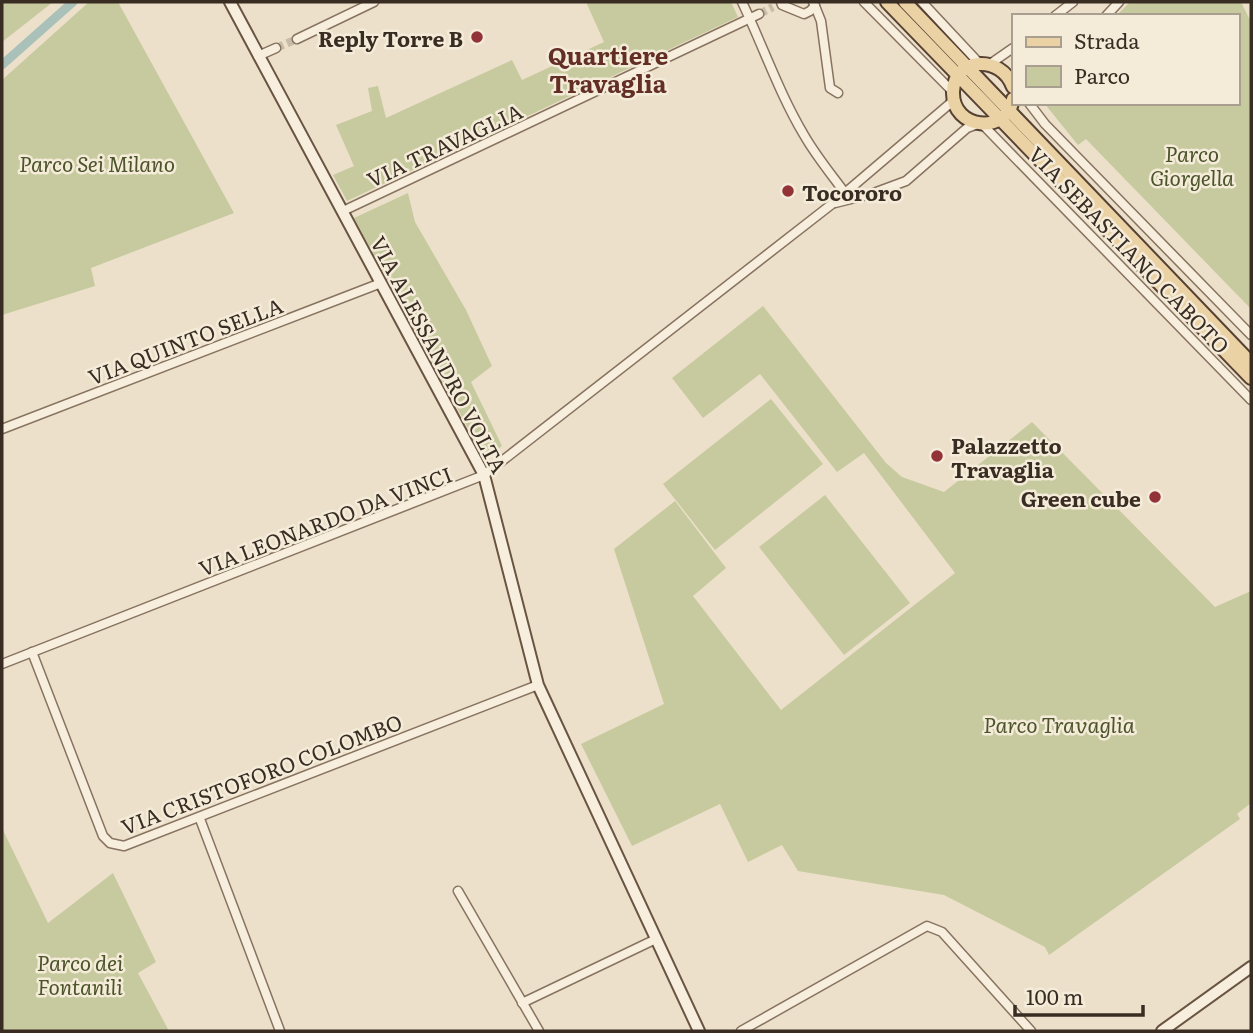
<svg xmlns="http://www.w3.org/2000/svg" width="1253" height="1033" font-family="Literata,serif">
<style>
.green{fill:#c7ca9e}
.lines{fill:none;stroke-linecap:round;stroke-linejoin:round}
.canal{stroke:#aac1b9;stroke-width:9}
.street-tunnel{stroke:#c8bca8;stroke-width:8;stroke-dasharray:8 4;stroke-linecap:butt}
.street-casing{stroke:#87735f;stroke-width:11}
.secondary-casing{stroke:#695442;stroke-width:14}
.primary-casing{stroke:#564133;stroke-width:16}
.street{stroke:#f7eedd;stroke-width:8}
.secondary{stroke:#f7eedd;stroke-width:10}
.primary{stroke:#ebd2a5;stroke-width:12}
.poi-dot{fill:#923338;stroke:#f4ebd9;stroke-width:2.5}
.labels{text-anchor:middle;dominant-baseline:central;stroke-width:5;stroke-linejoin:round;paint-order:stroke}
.poi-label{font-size:21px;font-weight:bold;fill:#392c22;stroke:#f4ebd9;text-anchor:end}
.street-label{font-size:21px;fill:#392c22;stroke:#f4ebd9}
.park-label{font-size:21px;font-style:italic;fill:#4b542a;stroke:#f4ebd9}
.quarter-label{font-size:24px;font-weight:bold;fill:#632e24;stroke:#f4ebd9}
</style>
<rect width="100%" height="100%" fill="#ece0ca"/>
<g class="green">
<path d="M 2,2 L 53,2 L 2,42 Z"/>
<path d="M 89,2 L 118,2 L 234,213 L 91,268 L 95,286 L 2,315 L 2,80 Z"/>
<path d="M 586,2 L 731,2 L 738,17 L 347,201 L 333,175 L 354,166 L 336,125 L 372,111 L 368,88 L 378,86 L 386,118 L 512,60 L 522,80 L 604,42 Z"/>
<path d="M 1130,2 L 1241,2 L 1251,22 L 1251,309 L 1086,139 L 1078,145 L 1044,103 L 1237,103 L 1237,16 L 1116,16 Z"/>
<path d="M 408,193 L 415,222 L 466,310 L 492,366 L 471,382 L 502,446 L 491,455 L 482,454 L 354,218 Z"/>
<path d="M 763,306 L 886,463 L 902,477 L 944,492 L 1032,422 L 1215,607 L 1251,591 L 1251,803 L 1237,814 L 1240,819 L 1049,955 L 1045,947 L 944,895 L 798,871 L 782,845 L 748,862 L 720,804 L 632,846 L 581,744 L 664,704 L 614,549 L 675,501 L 726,568 L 693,596 L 781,710 L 955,573 L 864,453 L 837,472 L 760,374 L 703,418 L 672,378 Z"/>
<path d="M 771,399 L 823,464 L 715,550 L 663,484 Z"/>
<path d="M 825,495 L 910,603 L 844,655 L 759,547 Z"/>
<path d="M 2,828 L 48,923 L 113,873 L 156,962 L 138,973 L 169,1031 L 2,1031 Z"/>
</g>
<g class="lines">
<path class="canal" d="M 2,65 L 73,2"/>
<g class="street-tunnel">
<path d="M 759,14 L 773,7"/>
<path d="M 276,48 L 297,39"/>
</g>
<defs>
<g id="street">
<path d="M 742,2 C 763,46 779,93 804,135 C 816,156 831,174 845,193"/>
<path d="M 781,2 L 782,5 L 804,14 L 810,11 L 815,6 L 813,2"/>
<path d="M 864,2 L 953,92"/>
<path d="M 922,2 L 979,63"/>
<path d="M 815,6 L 821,21 L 830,88 L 838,93"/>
<path d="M 1055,16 L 1073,2"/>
<path d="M 1106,16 L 1119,2"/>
<path d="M 297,39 L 374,2"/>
<path d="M 258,56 L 276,48"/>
<path d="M 990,64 L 1013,48"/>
<path d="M 1029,103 L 1045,124 L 1251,335"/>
<path d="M 983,125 L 1251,400"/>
<path d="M 835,203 L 871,194 L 906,181 L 967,128 L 978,124"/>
<path d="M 343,211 L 759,14"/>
<path d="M 2,429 L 381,283"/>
<path d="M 32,652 L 103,836 L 110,843 L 124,846 L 538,685"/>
<path d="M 2,664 L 484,475 L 832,204 L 953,101"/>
<path d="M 200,819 L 280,1031"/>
<path d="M 458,891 L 539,1031"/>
<path d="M 522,1003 L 656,939"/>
<path d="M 741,1031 L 927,926 L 942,932 L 1031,1031"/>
</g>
<g id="secondary">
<path d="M 230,2 L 484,475 L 538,685 L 699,1031"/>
<path d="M 1162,1031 L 1251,967"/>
</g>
<g id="primary">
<path d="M 887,2 L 1251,378"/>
<path d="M 905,2 L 1251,363"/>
<path d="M 1013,87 C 1001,54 954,57 953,92 C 952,130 1007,135 1013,99"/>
</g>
</defs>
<use href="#street" class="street-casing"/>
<use href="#secondary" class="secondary-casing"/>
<use href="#primary" class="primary-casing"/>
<use href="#street" class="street"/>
<use href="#secondary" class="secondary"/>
<use href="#primary" class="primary"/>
</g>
<g class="poi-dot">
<circle cx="477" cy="37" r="7"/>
<circle cx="788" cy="191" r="7"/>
<circle cx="937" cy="456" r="7"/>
<circle cx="1155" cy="497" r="7"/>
</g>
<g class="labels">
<g class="poi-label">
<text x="463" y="37">Reply Torre B</text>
<text x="802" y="191" text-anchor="start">Tocororo</text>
<text x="951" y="444" text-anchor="start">Palazzetto<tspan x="951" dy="24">Travaglia</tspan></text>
<text x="1141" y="497">Green cube</text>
</g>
<g class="street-label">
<text transform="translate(444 144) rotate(-25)">VIA TRAVAGLIA</text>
<text transform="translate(1130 249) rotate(46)">VIA SEBASTIANO CABOTO</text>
<text transform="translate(185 340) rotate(-21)">VIA QUINTO SELLA</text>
<text transform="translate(440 354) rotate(62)">VIA ALESSANDRO VOLTA</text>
<text transform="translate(325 520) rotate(-21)">VIA LEONARDO DA VINCI</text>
<text transform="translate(261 773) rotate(-21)">VIA CRISTOFORO COLOMBO</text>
</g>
<g class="park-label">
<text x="1192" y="152">Parco<tspan x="1192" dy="24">Giorgella</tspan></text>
<text x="97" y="162">Parco Sei Milano</text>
<text x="1059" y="723">Parco Travaglia</text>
<text x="80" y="961">Parco dei<tspan x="80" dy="24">Fontanili</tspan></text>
</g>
<g class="quarter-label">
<text x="608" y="54">Quartiere<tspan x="608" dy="28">Travaglia</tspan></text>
</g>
</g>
<rect width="1253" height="1033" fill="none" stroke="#392c22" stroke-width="7"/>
<rect x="1012" y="14" width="228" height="91" fill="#f4ebd9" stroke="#a99f90" stroke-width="2"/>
<rect x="1026" y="37" width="35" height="10" fill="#ebd2a5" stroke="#a99f90" stroke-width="2"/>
<text x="1074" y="49" font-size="21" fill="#392c22">Strada</text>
<rect x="1026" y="66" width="35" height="21" fill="#c7ca9e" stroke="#a99f90" stroke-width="2"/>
<text x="1074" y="84" font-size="21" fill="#392c22">Parco</text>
<path d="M1015 1005v10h128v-10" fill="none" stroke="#392c22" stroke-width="3.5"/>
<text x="1026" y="1005" font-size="21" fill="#392c22" stroke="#f4ebd9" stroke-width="5" paint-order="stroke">100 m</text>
</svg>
